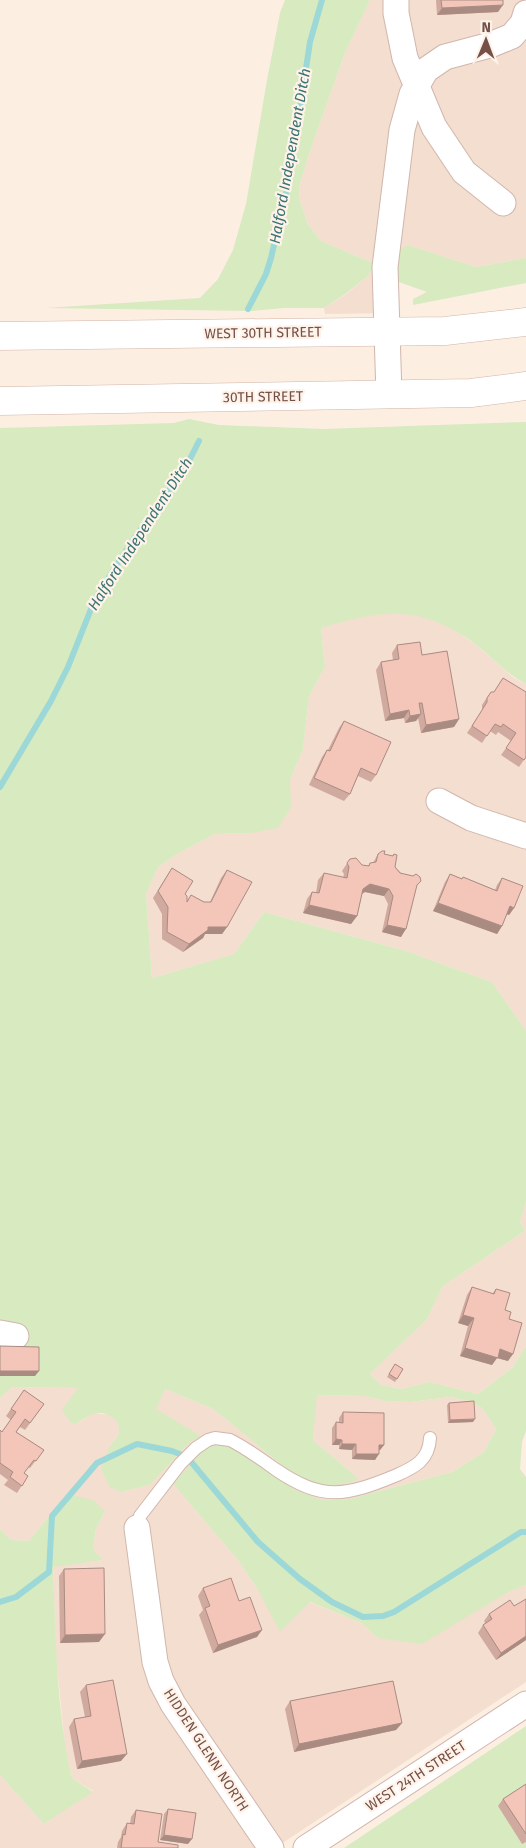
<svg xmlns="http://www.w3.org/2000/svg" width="526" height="1848" font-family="'Fira Sans',sans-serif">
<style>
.residential{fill:#f4ded0}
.green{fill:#d8eac0}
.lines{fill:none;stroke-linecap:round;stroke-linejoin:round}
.stream{stroke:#9cd8d8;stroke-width:6}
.lane-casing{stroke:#d0b6ac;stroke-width:14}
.street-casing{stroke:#d0b6ac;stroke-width:27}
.secondary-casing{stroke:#d3b4a8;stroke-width:29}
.lane{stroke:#fff;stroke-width:12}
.street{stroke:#fff;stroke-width:25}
.secondary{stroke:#fff;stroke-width:28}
.wall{fill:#d1aa9f}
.shaded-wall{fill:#aa8b82}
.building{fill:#f3c6b9;stroke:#aa8b82}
.labels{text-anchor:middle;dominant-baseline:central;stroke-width:4.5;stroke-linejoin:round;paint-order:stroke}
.street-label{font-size:14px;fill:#755048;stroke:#fff3e9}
.water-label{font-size:15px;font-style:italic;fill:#397474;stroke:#fff3e9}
</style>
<rect width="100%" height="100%" fill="#fdeee2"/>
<g class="residential">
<path d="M 370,0 L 526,0 L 526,258 L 476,267 L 408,245 L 395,268 L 398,313 L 325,314 L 324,308 L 345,295 L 368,276 L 376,264 L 321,241 L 308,224 L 300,201 L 299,188 L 308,157 L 345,53 Z"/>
<path d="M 386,613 L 405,613 L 425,617 L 450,627 L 476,645 L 514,678 L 526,684 L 526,1031 L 492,982 L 406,951 L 264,912 L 234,954 L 152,978 L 146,894 L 158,867 L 177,854 L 215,834 L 251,833 L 290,807 L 290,780 L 303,749 L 309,696 L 325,667 L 321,628 L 353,618 Z"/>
<path d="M 526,1202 L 526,1346 L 513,1367 L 478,1394 L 430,1382 L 401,1389 L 381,1385 L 370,1374 L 427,1319 L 443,1286 L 525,1231 L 520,1222 Z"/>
<path d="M 12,1387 L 79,1388 L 76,1424 L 94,1413 L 110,1415 L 118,1421 L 119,1434 L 110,1446 L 121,1492 L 150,1485 L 188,1444 L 200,1436 L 155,1409 L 165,1389 L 213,1409 L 289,1471 L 359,1479 L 313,1440 L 316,1395 L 365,1396 L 386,1401 L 411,1402 L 450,1397 L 469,1401 L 482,1408 L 496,1429 L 484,1452 L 452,1472 L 349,1499 L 323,1500 L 308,1496 L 295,1490 L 241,1452 L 173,1484 L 238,1560 L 257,1588 L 309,1602 L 361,1623 L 378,1638 L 526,1585 L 526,1682 L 275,1848 L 0,1848 L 0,1775 L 44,1824 L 93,1791 L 72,1778 L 65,1746 L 56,1655 L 53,1566 L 103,1560 L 93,1549 L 96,1529 L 105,1511 L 67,1494 L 29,1541 L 11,1540 L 0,1529 L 0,1398 Z"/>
</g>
<g class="green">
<path d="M 285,0 L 370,0 L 345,53 L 308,157 L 299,188 L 300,201 L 308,224 L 321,241 L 376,264 L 368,276 L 344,295 L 324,308 L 284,308 L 252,311 L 45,308 L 200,298 L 218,279 L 233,250 L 246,204 L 267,80 L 280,13 Z"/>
<path d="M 408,245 L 476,267 L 526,258 L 526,283 L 413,305 L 413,299 L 427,292 L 396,281 L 395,268 L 400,249 Z"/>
<path d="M 189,419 L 219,425 L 324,429 L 526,422 L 526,684 C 506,674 492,657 475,644 C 421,604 382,609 321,628 L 325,667 L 309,696 L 303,749 L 290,780 L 291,807 L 278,828 L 251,833 L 215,834 L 177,854 L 158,867 L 146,894 L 152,978 L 234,954 L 264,912 L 406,951 L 492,982 L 526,1031 L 526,1202 L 520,1222 L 525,1231 L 443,1286 L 427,1319 L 370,1374 L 381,1385 L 401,1389 L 430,1382 L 478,1394 L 513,1367 L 526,1346 L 526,1431 L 522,1442 L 520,1469 L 526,1477 L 526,1585 L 508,1592 L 422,1644 L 378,1638 L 361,1623 L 310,1602 L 280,1632 L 257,1588 L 238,1560 L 173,1484 L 202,1451 L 210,1444 L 222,1442 L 240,1452 L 295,1490 L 323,1500 L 349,1499 L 452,1472 L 484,1452 L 496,1429 L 482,1408 L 469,1401 L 450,1397 L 411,1402 L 386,1401 L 365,1396 L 317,1395 L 313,1440 L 359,1479 C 332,1490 313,1485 289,1471 L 213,1409 L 165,1389 L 156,1409 L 201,1436 L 188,1444 L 150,1485 L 121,1492 L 110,1487 L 101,1469 L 110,1446 L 119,1434 L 118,1422 C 101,1407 93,1413 76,1424 L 70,1422 L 62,1410 L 78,1388 L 12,1387 L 0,1398 L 0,428 L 174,423 Z"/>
<path d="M 67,1494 L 93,1500 L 105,1511 L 96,1529 L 93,1549 L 103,1560 L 53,1567 C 56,1637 56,1709 72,1778 L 93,1792 L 44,1824 L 0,1775 L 0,1529 L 11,1540 L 29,1541 Z"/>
<path d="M 526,1726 L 526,1848 L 344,1848 Z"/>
</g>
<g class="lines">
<g class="stream">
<path d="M 248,309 L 266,274 L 271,258 L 289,180 L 310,42 L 322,0"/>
<path d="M 0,787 L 51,701 L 68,667 L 95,599 L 131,543 L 187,465 L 199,441"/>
<path d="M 0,1602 L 16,1597 L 49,1572 L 52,1516 L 97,1463 L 137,1444 L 172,1451 L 187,1457 L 258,1542 L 300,1579 L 332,1602 L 363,1617 L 383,1616 L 394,1612 L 521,1532 L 526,1532"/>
</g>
<defs>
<path id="lane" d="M 137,1528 L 140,1516 L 180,1464 L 196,1448 L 208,1440 L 215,1438 L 230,1440 C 246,1448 261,1459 275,1469 C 323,1502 346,1496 397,1475 C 415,1467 429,1460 430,1438"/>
<g id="street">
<path d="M 396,0 L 396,13 L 405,58 L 434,127 L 464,172 L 503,203"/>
<path d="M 389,395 L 385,267 L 402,130 L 412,94 L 426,70 L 445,57 L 490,45 L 512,36 L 523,23 L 526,13"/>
<path d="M 439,801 L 471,818 L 526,836"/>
<path d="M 0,1333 L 16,1336"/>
<path d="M 137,1528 L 155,1662 L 161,1681 L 173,1704 L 271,1848"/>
<path d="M 306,1848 L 526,1704"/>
</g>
<g id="secondary">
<path d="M 0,336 L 445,331 L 526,322"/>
<path d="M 0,401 L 471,393 L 526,386"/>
</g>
</defs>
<use href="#lane" class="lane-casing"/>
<use href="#street" class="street-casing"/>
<use href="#secondary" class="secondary-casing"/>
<use href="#lane" class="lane"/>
<use href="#street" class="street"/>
<use href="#secondary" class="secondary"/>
</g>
<g class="wall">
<path d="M 436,0 L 503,0 L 498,12 L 437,15 Z"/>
<path d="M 397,645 L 422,655 L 459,719 L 454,727 L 421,733 L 418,718 L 416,721 L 405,723 L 404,718 L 385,721 L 376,670 L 381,662 L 393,660 L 392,653 Z"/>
<path d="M 503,678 L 526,757 L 519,767 L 501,755 L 511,741 L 498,732 L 496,735 L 490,731 L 482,743 L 467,733 L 482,710 L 482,705 L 486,699 L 491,692 L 494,692 Z"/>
<path d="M 344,721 L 376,775 L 371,782 L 358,776 L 350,794 L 344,801 L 309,785 L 322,757 L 327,750 L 328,750 L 339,728 Z"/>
<path d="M 378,854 L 392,856 L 394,854 L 395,867 L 416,888 L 401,937 L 382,932 L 388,904 L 384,896 L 365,892 L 362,894 L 357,916 L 351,924 L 303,913 L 307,899 L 312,892 L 316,893 L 318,880 L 324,873 L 343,878 L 344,874 L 342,871 L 350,859 L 362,865 L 368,866 L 370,863 L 373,863 Z"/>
<path d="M 172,868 L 185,894 L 187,901 L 191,895 L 204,902 L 210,902 L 221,878 L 227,870 L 227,927 L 222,934 L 205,934 L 203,938 L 183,952 L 162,939 L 162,914 L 153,898 Z"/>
<path d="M 450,874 L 462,879 L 463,877 L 495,890 L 497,885 L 502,878 L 514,908 L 509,915 L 507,914 L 502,926 L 497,934 L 433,911 L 445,882 Z"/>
<path d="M 472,1287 L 492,1294 L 496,1289 L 509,1319 L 508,1361 L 497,1358 L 492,1365 L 460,1356 L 468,1326 L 458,1323 L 467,1295 Z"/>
<path d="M 395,1364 L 403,1369 L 395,1382 L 387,1377 Z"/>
<path d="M 24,1390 L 44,1404 L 25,1430 L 20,1427 L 16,1432 L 44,1450 L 30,1468 L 28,1467 L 24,1473 L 28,1476 L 17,1493 L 4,1485 L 8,1480 L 0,1474 L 0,1430 L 2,1432 L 11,1420 L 6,1416 Z"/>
<path d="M 449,1403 L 473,1422 L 448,1423 L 447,1405 Z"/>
<path d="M 343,1412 L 384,1445 L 380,1450 L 379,1450 L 375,1460 L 352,1459 L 352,1450 L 339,1449 L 339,1445 L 332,1445 L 332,1428 L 336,1422 L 339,1422 L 339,1418 Z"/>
<path d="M 64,1569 L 99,1642 L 60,1643 L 59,1576 Z"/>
<path d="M 203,1588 L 239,1601 L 257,1637 L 213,1653 L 199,1615 L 203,1610 L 198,1596 Z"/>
<path d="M 489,1614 L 526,1640 L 496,1660 L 478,1633 L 483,1625 L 485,1623 L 484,1621 Z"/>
<path d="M 86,1685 L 121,1761 L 77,1769 L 69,1727 L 74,1719 L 85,1717 L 80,1692 Z"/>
<path d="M 290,1701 L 402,1723 L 396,1730 L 294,1752 L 285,1709 Z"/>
<path d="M 526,1784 L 526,1842 L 522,1844 L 498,1806 L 503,1799 Z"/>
<path d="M 168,1809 L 188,1844 L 160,1840 L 164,1814 Z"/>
<path d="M 136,1810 L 158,1842 L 178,1848 L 117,1848 L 118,1842 L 121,1837 L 122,1831 L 127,1823 L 130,1824 L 131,1817 Z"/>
</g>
<g class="shaded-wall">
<path d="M 503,5 L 498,12 L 437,15 L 442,8 Z"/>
<path d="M 409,710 L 404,718 L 385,721 L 390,714 Z"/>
<path d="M 421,714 L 416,721 L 405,723 L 410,716 Z"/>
<path d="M 459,719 L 454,727 L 421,733 L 426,725 Z"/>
<path d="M 370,884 L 389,889 L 384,896 L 365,892 L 358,896 L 363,889 Z"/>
<path d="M 438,903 L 502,926 L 497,934 L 433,911 Z"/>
<path d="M 309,905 L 357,916 L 351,924 L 303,913 Z"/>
<path d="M 510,906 L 514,908 L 509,915 L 504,913 Z"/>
<path d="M 387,925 L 406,929 L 401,937 L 382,932 Z"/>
<path d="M 208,927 L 227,927 L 222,934 L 205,934 L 203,938 L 183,952 L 189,944 Z"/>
<path d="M 463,1315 L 474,1318 L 468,1326 L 458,1323 Z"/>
<path d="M 465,1348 L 500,1349 L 513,1354 L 508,1361 L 497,1358 L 492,1365 L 460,1356 Z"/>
<path d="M 0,1371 L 39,1371 L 35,1376 L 0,1376 Z"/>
<path d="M 475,1419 L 473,1422 L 448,1423 L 450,1420 Z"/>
<path d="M 336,1439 L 342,1440 L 339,1445 L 332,1445 Z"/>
<path d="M 342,1444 L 356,1444 L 352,1450 L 339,1449 Z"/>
<path d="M 379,1445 L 384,1445 L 380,1450 L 375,1450 Z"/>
<path d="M 356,1454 L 379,1454 L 375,1460 L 352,1459 Z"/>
<path d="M 262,1630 L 257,1637 L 213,1653 L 218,1645 Z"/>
<path d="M 105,1634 L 99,1642 L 60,1643 L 65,1635 Z"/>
<path d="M 526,1636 L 526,1640 L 496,1660 L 501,1653 Z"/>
<path d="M 402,1723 L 396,1730 L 294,1752 L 299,1744 Z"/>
<path d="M 127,1754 L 121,1761 L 77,1769 L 82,1761 Z"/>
<path d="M 164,1835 L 192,1839 L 188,1844 L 160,1840 Z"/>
</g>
<g class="building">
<path d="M 441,0 L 503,0 L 503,5 L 442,8 Z"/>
<path d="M 420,642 L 422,655 L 447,651 L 459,719 L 426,725 L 422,703 L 419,703 L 421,714 L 410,716 L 409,710 L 390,714 L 381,662 L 399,659 L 397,645 Z"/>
<path d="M 503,678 L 526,692 L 526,757 L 524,760 L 506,748 L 516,733 L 503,724 L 501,727 L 495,724 L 487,736 L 472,726 L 487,702 L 487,698 L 491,692 L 494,692 Z"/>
<path d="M 344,721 L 391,742 L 376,775 L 361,768 L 350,794 L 314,778 L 327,750 L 330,751 Z"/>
<path d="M 382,851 L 385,851 L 384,854 L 393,856 L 394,854 L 397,855 L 395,867 L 400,873 L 413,876 L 416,874 L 420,877 L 421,881 L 417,885 L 406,929 L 387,925 L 393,896 L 389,889 L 370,884 L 363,889 L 357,916 L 309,905 L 312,892 L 319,893 L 324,873 L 347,878 L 349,867 L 347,863 L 350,859 L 356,858 L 362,865 L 369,866 L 370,863 L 376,862 L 378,854 Z"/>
<path d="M 172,868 L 193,881 L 185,894 L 187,896 L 187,902 L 191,895 L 204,902 L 211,902 L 227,870 L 252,882 L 227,927 L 208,927 L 208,930 L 189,944 L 167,932 L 168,907 L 158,891 Z"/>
<path d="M 450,874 L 462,879 L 463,877 L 497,891 L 502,878 L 523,886 L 514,908 L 510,906 L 502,926 L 438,903 Z"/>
<path d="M 472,1287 L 494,1294 L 496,1289 L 510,1293 L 505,1310 L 511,1312 L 509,1319 L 522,1323 L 513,1354 L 500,1349 L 498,1358 L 465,1348 L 474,1318 L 463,1315 Z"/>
<path d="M 0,1346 L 39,1347 L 39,1371 L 0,1371 Z"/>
<path d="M 395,1364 L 403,1369 L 397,1379 L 389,1374 Z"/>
<path d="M 24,1390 L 44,1404 L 30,1423 L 25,1419 L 16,1432 L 44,1450 L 36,1461 L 34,1460 L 24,1473 L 28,1476 L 22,1486 L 10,1477 L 13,1472 L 0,1463 L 0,1430 L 2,1432 L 16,1412 L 11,1409 Z"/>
<path d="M 474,1401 L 475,1419 L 450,1420 L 449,1403 Z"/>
<path d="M 343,1412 L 384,1413 L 384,1445 L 379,1445 L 379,1454 L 356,1454 L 356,1444 L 342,1444 L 342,1440 L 336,1439 L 336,1422 L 343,1423 Z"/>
<path d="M 104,1568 L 105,1634 L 65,1635 L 64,1569 Z"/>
<path d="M 231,1578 L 239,1601 L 250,1597 L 262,1630 L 218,1645 L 205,1608 L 210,1606 L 203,1588 Z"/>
<path d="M 526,1599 L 526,1636 L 501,1653 L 483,1625 L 492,1619 L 489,1614 L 510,1600 L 514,1606 Z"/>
<path d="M 113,1680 L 127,1754 L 82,1761 L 74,1719 L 91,1716 L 86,1685 Z"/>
<path d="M 393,1681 L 402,1723 L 299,1744 L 290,1701 Z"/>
<path d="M 526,1784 L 526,1834 L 503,1799 Z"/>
<path d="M 168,1809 L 196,1813 L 192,1839 L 164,1835 Z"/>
<path d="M 136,1810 L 162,1814 L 158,1842 L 178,1845 L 178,1848 L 121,1848 L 123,1834 L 125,1835 L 127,1823 L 134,1824 Z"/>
</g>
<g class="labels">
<g class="street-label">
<text transform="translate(263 333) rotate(-1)">WEST 30TH STREET</text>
<text transform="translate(263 397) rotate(-1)">30TH STREET</text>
<text transform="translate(206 1750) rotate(57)">HIDDEN GLENN NORTH</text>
<text transform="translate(416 1776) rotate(-33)">WEST 24TH STREET</text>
</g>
<g class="water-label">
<text transform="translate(290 156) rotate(-80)">Halford Independent Ditch</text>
<text transform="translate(140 534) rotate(-57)">Halford Independent Ditch</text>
</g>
</g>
<g transform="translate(486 40) rotate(1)" stroke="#fff3e9" stroke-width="4" paint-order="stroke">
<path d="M0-4L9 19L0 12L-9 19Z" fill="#755048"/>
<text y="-8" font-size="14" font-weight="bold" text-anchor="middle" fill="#755048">N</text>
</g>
</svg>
